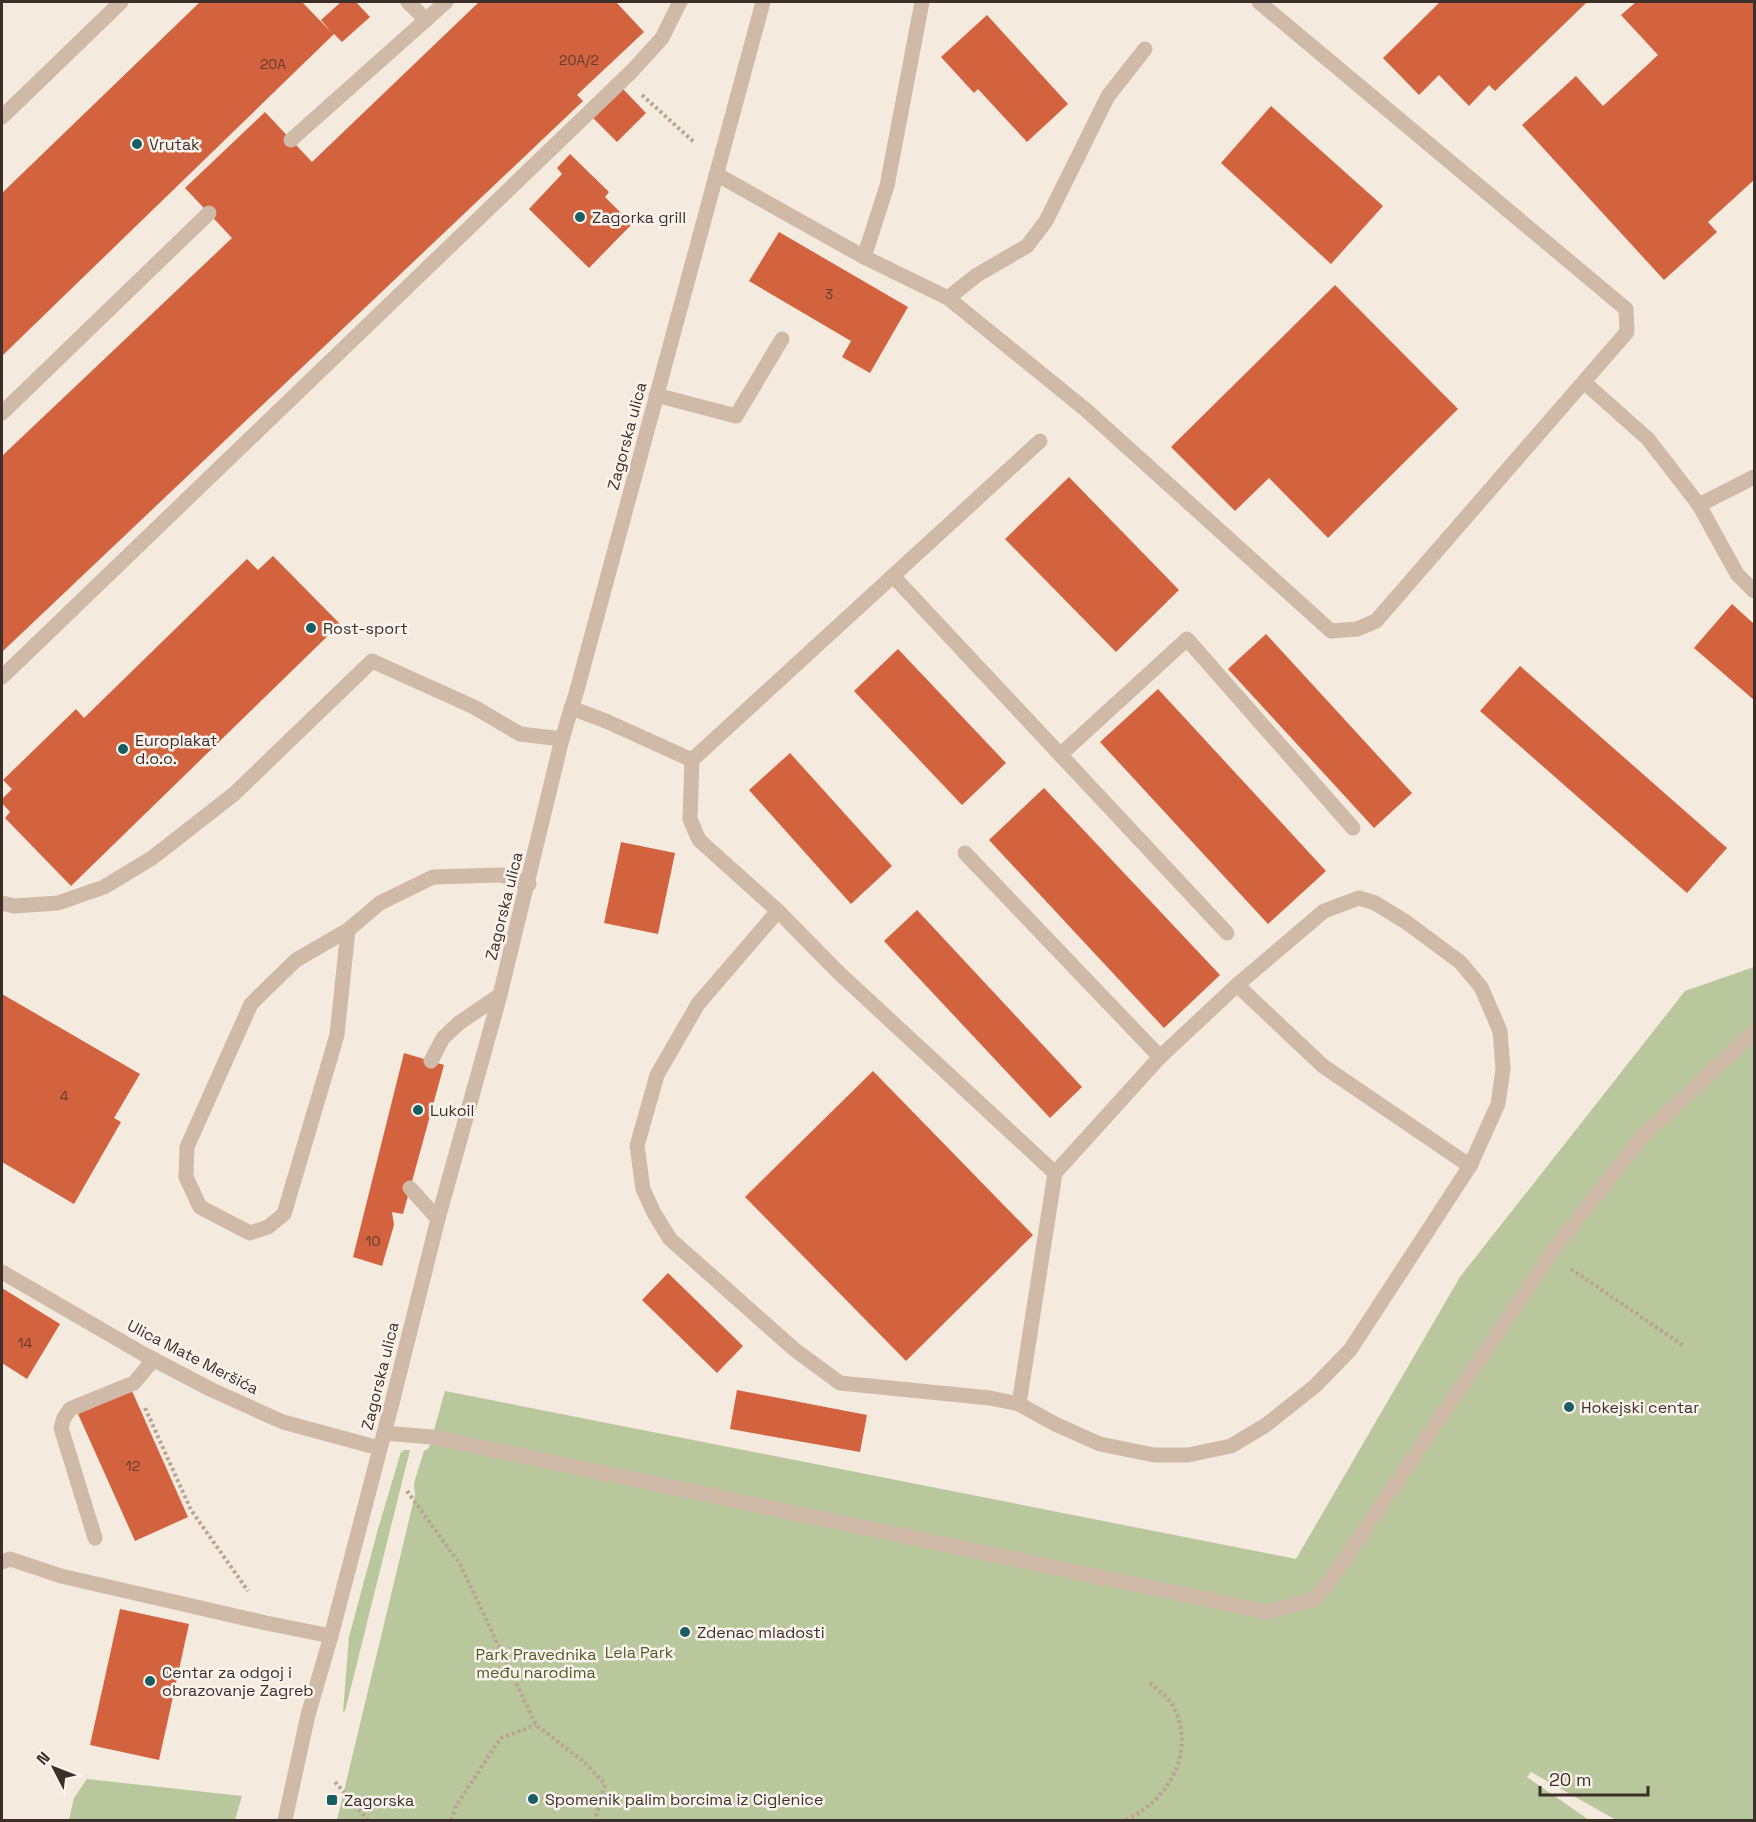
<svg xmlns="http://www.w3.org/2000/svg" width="1756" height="1822" font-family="'Space Grotesk',sans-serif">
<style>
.green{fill:#b8c79c}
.building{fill:#d3623f}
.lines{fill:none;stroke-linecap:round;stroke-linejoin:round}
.path{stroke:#bca492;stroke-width:4;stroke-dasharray:3 3;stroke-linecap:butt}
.service{stroke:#cfbaa8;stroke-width:15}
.minor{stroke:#cfbaa8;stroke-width:15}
.tertiary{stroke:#cfbaa8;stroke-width:15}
.poi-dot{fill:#195e63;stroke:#fcf4ec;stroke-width:2}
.labels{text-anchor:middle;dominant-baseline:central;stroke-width:5;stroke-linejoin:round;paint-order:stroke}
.number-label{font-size:14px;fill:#623c2e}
.poi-label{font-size:16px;fill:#3c2f29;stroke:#fcf4ec;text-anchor:start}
.street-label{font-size:16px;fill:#3c2f29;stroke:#fcf4ec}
.park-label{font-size:16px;fill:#4a5d2a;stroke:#fcf4ec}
</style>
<rect width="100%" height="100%" fill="#f5eade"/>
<g class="green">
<path d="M 1754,967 L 1754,1820 L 1616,1820 L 1531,1772 L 1527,1777 L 1589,1820 L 337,1820 L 415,1495 L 414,1483 L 424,1451 L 429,1448 L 445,1391 L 1296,1559 L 1460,1277 L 1685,991 Z"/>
<path d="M 405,1450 L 410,1450 L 345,1711 L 343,1712 L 349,1637 L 378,1529 L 401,1452 Z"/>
<path d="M 87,1779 L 242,1796 L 235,1820 L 69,1820 L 74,1798 Z"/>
</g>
<g class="building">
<path d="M 200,2 L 302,2 L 332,33 L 321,20 L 341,2 L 356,2 L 370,17 L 342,42 L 334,34 L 2,356 L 2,193 Z"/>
<path d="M 479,2 L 616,2 L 644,32 L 577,95 L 583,101 L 2,652 L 2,456 L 232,238 L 185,188 L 265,112 L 312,162 Z"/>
<path d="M 1440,2 L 1587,2 L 1495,91 L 1489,85 L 1469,106 L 1439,75 L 1419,95 L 1383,58 Z"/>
<path d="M 1636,2 L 1754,2 L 1754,180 L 1708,222 L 1717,232 L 1664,280 L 1522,125 L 1576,76 L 1603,106 L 1658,55 L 1621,15 Z"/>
<path d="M 987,15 L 1068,104 L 1027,142 L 978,89 L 974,93 L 941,57 Z"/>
<path d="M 623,89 L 646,113 L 617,142 L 593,118 Z"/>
<path d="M 1271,106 L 1383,206 L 1331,264 L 1221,163 Z"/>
<path d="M 570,154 L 609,192 L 605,197 L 632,224 L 589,268 L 529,209 L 562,174 L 557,168 Z"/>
<path d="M 779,232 L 908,307 L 870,373 L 842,357 L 851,341 L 749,281 Z"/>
<path d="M 1335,285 L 1458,409 L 1328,538 L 1269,478 L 1235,511 L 1171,447 Z"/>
<path d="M 1069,477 L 1179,590 L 1116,652 L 1005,539 Z"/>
<path d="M 273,556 L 340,624 L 71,886 L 5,818 L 10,812 L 2,803 L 2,799 L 12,789 L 3,780 L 76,709 L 84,718 L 247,559 L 258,570 Z"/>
<path d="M 1732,604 L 1754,624 L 1754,700 L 1694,648 Z"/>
<path d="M 1266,634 L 1412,793 L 1374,828 L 1228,669 Z"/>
<path d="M 898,649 L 1006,763 L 962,805 L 854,691 Z"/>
<path d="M 1520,666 L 1727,848 L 1687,893 L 1480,711 Z"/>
<path d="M 1158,689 L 1326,871 L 1268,924 L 1100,742 Z"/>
<path d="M 790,753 L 892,866 L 851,904 L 749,790 Z"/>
<path d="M 1044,788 L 1220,975 L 1164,1028 L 989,840 Z"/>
<path d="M 621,842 L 675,853 L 658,934 L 604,923 Z"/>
<path d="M 917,910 L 1082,1087 L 1050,1118 L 884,941 Z"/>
<path d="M 2,994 L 140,1074 L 114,1118 L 121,1122 L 74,1204 L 2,1162 Z"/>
<path d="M 404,1053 L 444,1065 L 403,1214 L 392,1212 L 394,1225 L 382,1266 L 353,1257 Z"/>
<path d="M 873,1071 L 1033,1235 L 906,1361 L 745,1197 Z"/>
<path d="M 668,1273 L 743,1346 L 717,1373 L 642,1300 Z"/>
<path d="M 2,1288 L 60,1324 L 27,1379 L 2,1363 Z"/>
<path d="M 737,1390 L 867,1415 L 860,1452 L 730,1429 Z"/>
<path d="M 132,1391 L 188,1517 L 135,1541 L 78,1414 Z"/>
<path d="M 120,1609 L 189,1624 L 159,1760 L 90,1745 Z"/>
</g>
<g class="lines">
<g class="path">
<path d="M 642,95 L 694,142"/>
<path d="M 1571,1269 L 1684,1346"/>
<path d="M 145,1408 L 191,1510 L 248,1591"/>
<path d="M 407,1491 L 460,1564 L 536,1725 L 584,1762 L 605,1784 L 595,1820"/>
<path d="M 335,1782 L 368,1820"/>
<path d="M 451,1820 L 457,1804 L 501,1738 L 536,1725"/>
<path d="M 1126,1820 C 1169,1800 1197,1751 1173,1706 C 1168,1697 1158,1690 1150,1683"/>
</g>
<g class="service">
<path d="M 408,2 L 426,20"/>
<path d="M 2,117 L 121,2"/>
<path d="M 291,140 L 446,2"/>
<path d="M 716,174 L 864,257 L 948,298 L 1086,410 L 1331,631 L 1357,629 L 1376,621 L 1627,332 L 1626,309 L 1259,2"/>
<path d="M 864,257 L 887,186 L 922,2"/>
<path d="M 948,298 L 977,275 L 1027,246 L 1046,221 L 1108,96 L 1145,49"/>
<path d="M 1585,383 L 1648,439 L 1699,505 L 1737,574 L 1754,591"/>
<path d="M 656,395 L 736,416 L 782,339"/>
<path d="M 2,413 L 209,213"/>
<path d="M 1699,505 L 1754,477"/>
<path d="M 893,576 L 1227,933"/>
<path d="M 2,677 L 632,71 L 662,38 L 680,2"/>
<path d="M 571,708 L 606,721 L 692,760 L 1040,441"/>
<path d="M 1060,755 L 1187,639 L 1353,828"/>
<path d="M 692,760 L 690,819 L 699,840 L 778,911 L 839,973 L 1055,1173"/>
<path d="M 965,853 L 1160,1057"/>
<path d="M 2,903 L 14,906 L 58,903 L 104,887 L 152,858 L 234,794 L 372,661 L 474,707 L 520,734 L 562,739"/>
<path d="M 778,911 L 698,1004 L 657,1075 L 637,1146 L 643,1189 L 654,1213 L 670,1239 L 795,1350 L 840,1383 L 990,1398 L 1019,1404 L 1055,1424 L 1100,1444 L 1154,1455 L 1188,1455 L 1231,1446 L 1266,1425 L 1315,1386 L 1350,1350 L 1470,1166 L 1498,1104 L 1503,1069 L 1500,1031 L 1481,987 L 1460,962 L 1406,922 L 1375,903 L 1359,898 L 1324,911 L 1237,985 L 1160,1057 L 1055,1173 L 1019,1404"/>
<path d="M 348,930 L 337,1035 L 284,1214 L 268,1227 L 250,1233 L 200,1207 L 186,1177 L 187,1147 L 251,1004 L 296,960 L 348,930 L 380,903 L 433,877 L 501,875 L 529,884"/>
<path d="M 1237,985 L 1323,1066 L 1470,1166"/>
<path d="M 431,1061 L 443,1038 L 459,1023 L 500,995"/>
<path d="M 410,1188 L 438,1219"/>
<path d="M 384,1433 L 432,1437 L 1267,1612 L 1316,1599 L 1345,1559 L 1550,1255 L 1594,1198 L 1642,1137 L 1754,1032"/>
<path d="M 95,1538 L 61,1428 L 64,1418 L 70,1409 L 134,1383 L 154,1359"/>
<path d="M 2,1562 L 10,1559 L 61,1576 L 266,1623 L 331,1636"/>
</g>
<path class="minor" d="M 2,1272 L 145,1355 L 212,1390 L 283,1422 L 379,1448"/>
<path class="tertiary" d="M 285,1820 L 308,1715 L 331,1636 L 392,1403 L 438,1219 L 500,995 L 562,739 L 577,690 L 763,2"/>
</g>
<g class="poi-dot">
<circle cx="137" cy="144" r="6"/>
<circle cx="580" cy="217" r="6"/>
<circle cx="311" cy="628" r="6"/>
<circle cx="123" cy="749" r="6"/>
<circle cx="418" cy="1110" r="6"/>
<circle cx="1569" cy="1407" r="6"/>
<circle cx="685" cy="1632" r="6"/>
<circle cx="150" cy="1681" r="6"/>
<circle cx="533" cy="1799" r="6"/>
<rect x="326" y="1794" width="12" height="12" rx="3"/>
</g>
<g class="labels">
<g class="number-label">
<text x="579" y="60">20A/2</text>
<text x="273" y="64">20A</text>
<text x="829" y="294">3</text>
<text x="64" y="1096">4</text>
<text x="373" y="1241">10</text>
<text x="25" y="1343">14</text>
<text x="133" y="1466">12</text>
</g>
<g class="poi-label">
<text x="149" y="144">Vrutak</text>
<text x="592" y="217">Zagorka grill</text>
<text x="323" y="628">Rost-sport</text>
<text x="135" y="740">Europlakat<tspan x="135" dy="18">d.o.o.</tspan></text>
<text x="430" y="1110">Lukoil</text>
<text x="1581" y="1407">Hokejski centar</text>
<text x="697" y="1632">Zdenac mladosti</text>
<text x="162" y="1672">Centar za odgoj i<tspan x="162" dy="18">obrazovanje Zagreb</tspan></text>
<text x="545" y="1799">Spomenik palim borcima iz Ciglenice</text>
<text x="344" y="1800">Zagorska</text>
</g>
<g class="street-label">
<text transform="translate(627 436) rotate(-75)">Zagorska ulica</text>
<text transform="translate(504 906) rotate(-76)">Zagorska ulica</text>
<text transform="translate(193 1357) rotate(27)">Ulica Mate Meršića</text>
<text transform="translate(380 1376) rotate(-76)">Zagorska ulica</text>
</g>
<g class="park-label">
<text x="639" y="1652">Lela Park</text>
<text x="536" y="1654">Park Pravednika<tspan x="536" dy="18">među narodima</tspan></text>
</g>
</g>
<rect width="1756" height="1822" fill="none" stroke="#3c2f29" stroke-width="6"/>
<g transform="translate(54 1768) rotate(312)" stroke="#fcf4ec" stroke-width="4.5" paint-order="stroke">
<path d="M0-4.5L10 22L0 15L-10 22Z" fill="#3c2f29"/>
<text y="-9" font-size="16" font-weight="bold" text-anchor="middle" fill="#3c2f29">N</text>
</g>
<path d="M1540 1786v9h108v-9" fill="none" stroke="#3c2f29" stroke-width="3"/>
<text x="1549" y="1786" font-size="18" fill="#3c2f29" stroke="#fcf4ec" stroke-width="4.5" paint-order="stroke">20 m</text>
</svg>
